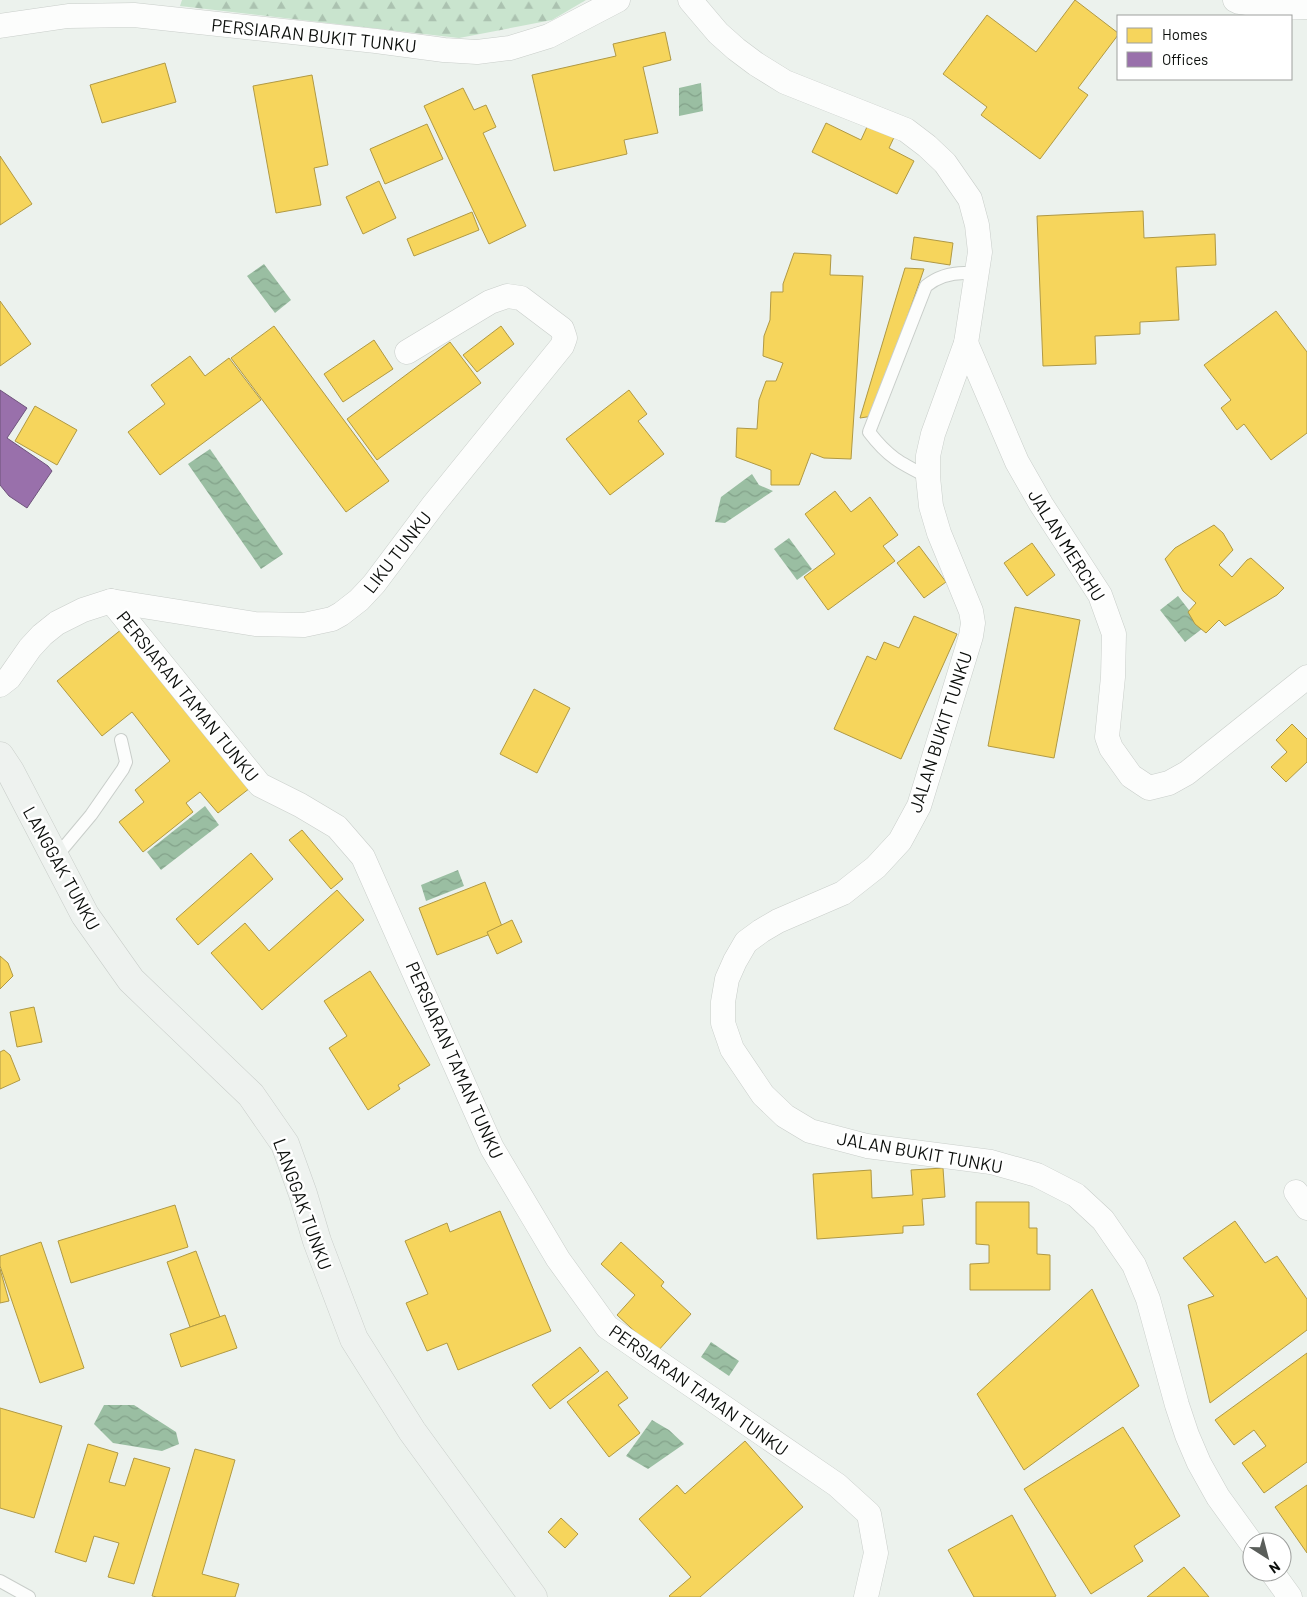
<svg xmlns="http://www.w3.org/2000/svg" width="1307" height="1597" font-family="Barlow,sans-serif">
<style>
.forest{fill:url(#forest-firs)}
.water{fill:url(#water-waves)}
.homes{fill:#f6d55c;stroke:#b09944}
.offices{fill:#9970ab;stroke:#6e537b}
.lines{fill:none;stroke-linecap:round;stroke-linejoin:round}
.lane-casing{stroke:#c9ceca;stroke-width:14}
.street-casing{stroke:#c9ceca;stroke-width:25}
.secondary-casing{stroke:#c9ceca;stroke-width:29}
.lane{stroke:#fcfdfc;stroke-width:12}
.street{stroke:#fcfdfc;stroke-width:24}
.secondary{stroke:#eef2ef;stroke-width:28}
.labels{text-anchor:middle;dominant-baseline:central;stroke-width:5;stroke-linejoin:round;paint-order:stroke}
.street-label{font-size:18px;fill:#0b0e0b;stroke:#fff}
</style>
<defs>
<pattern id="forest-firs" width="22" height="20" patternUnits="userSpaceOnUse" patternTransform="scale(1.25)"><rect width="22" height="20" fill="#c9e4ce"/><path d="M5 1l3.5 6h-7zM16 11l3.5 6h-7z" fill="#abc2b0"/></pattern>
<pattern id="water-waves" width="16" height="10" patternUnits="userSpaceOnUse" patternTransform="scale(1.25)"><rect width="16" height="10" fill="#9abea2"/><path d="M0 5q4-4 8 0t8 0" fill="none" stroke="#83a28a"/></pattern>
</defs>
<rect width="100%" height="100%" fill="#ecf2ed"/>
<path class="forest" d="M 182,0 L 586,0 L 552,20 L 459,38 L 180,6 Z"/>
<g class="water">
<path d="M 701,83 L 703,111 L 679,116 L 679,88 Z"/>
<path d="M 264,264 L 291,300 L 275,313 L 247,276 Z"/>
<path d="M 210,449 L 283,554 L 261,569 L 188,464 Z"/>
<path d="M 752,474 L 759,485 L 773,491 L 725,523 L 715,522 L 721,497 Z"/>
<path d="M 789,538 L 812,569 L 797,580 L 774,549 Z"/>
<path d="M 1178,596 L 1203,628 L 1185,642 L 1160,610 Z"/>
<path d="M 205,806 L 219,825 L 161,870 L 147,852 Z"/>
<path d="M 458,870 L 464,886 L 426,901 L 421,885 Z"/>
<path d="M 711,1342 L 739,1361 L 729,1376 L 701,1357 Z"/>
<path d="M 104,1405 L 134,1405 L 176,1432 L 179,1444 L 162,1451 L 113,1443 L 94,1424 Z"/>
<path d="M 652,1420 L 669,1430 L 684,1444 L 648,1469 L 626,1456 Z"/>
</g>
<g class="homes">
<path d="M 1075,0 L 1118,33 L 1118,35 L 1078,88 L 1088,95 L 1040,159 L 981,115 L 987,107 L 943,74 L 987,15 L 1036,52 Z"/>
<path d="M 665,32 L 671,60 L 643,67 L 658,133 L 624,140 L 627,154 L 554,171 L 532,75 L 616,56 L 613,44 Z"/>
<path d="M 165,63 L 176,102 L 102,123 L 90,85 Z"/>
<path d="M 312,75 L 328,165 L 314,168 L 321,205 L 276,213 L 253,86 Z"/>
<path d="M 463,88 L 474,110 L 486,105 L 496,127 L 483,133 L 526,226 L 489,244 L 424,106 Z"/>
<path d="M 871,118 L 897,131 L 889,148 L 914,161 L 897,194 L 812,152 L 826,123 L 861,140 Z"/>
<path d="M 427,124 L 443,159 L 385,184 L 370,149 Z"/>
<path d="M 0,156 L 32,204 L 0,225 Z"/>
<path d="M 379,181 L 396,218 L 363,234 L 346,197 Z"/>
<path d="M 1143,211 L 1144,238 L 1215,234 L 1216,265 L 1176,267 L 1179,320 L 1140,322 L 1140,334 L 1095,336 L 1096,364 L 1043,366 L 1037,216 Z"/>
<path d="M 472,212 L 479,230 L 414,256 L 407,239 Z"/>
<path d="M 914,237 L 953,243 L 950,265 L 911,259 Z"/>
<path d="M 794,253 L 831,255 L 830,275 L 863,276 L 851,459 L 824,458 L 811,453 L 799,485 L 771,485 L 771,470 L 736,457 L 737,428 L 757,429 L 759,400 L 766,381 L 776,381 L 783,363 L 763,356 L 764,336 L 770,320 L 771,292 L 783,292 L 783,284 Z"/>
<path d="M 905,268 L 924,269 L 873,416 L 860,418 Z"/>
<path d="M 0,301 L 31,344 L 0,366 Z"/>
<path d="M 1276,311 L 1307,352 L 1307,433 L 1271,460 L 1244,424 L 1237,430 L 1221,408 L 1231,400 L 1204,365 Z"/>
<path d="M 274,326 L 389,481 L 346,512 L 231,358 Z"/>
<path d="M 501,326 L 514,344 L 477,372 L 463,355 Z"/>
<path d="M 374,340 L 393,369 L 343,402 L 324,374 Z"/>
<path d="M 450,342 L 481,383 L 377,460 L 347,419 Z"/>
<path d="M 190,356 L 205,376 L 229,358 L 261,400 L 160,475 L 128,432 L 165,404 L 151,385 Z"/>
<path d="M 629,390 L 647,414 L 638,421 L 664,454 L 610,495 L 566,439 Z"/>
<path d="M 35,406 L 77,430 L 57,465 L 15,441 Z"/>
<path d="M 835,491 L 851,512 L 870,497 L 898,535 L 883,546 L 895,561 L 828,610 L 804,577 L 835,554 L 805,514 Z"/>
<path d="M 1214,525 L 1223,533 L 1233,550 L 1219,565 L 1232,577 L 1247,560 L 1251,558 L 1284,588 L 1277,595 L 1225,626 L 1219,620 L 1206,633 L 1195,624 L 1188,612 L 1196,603 L 1183,591 L 1165,559 L 1175,548 Z"/>
<path d="M 1032,543 L 1055,575 L 1027,596 L 1004,563 Z"/>
<path d="M 919,546 L 946,582 L 924,598 L 897,563 Z"/>
<path d="M 1015,607 L 1080,620 L 1054,758 L 988,746 Z"/>
<path d="M 914,616 L 957,634 L 901,759 L 834,729 L 867,656 L 876,660 L 884,642 L 899,648 Z"/>
<path d="M 122,629 L 250,788 L 218,813 L 200,792 L 186,803 L 193,812 L 143,852 L 119,822 L 144,802 L 135,790 L 170,761 L 132,712 L 102,736 L 57,681 Z"/>
<path d="M 534,689 L 570,708 L 537,773 L 500,754 Z"/>
<path d="M 1292,724 L 1307,739 L 1307,762 L 1286,782 L 1271,767 L 1287,752 L 1276,740 Z"/>
<path d="M 302,830 L 343,879 L 331,889 L 289,840 Z"/>
<path d="M 251,853 L 273,879 L 198,945 L 176,919 Z"/>
<path d="M 485,882 L 503,929 L 437,955 L 419,908 Z"/>
<path d="M 337,890 L 364,920 L 262,1010 L 211,953 L 245,923 L 269,951 Z"/>
<path d="M 512,920 L 522,942 L 497,954 L 487,932 Z"/>
<path d="M 0,956 L 8,963 L 13,976 L 0,989 Z"/>
<path d="M 370,971 L 430,1065 L 398,1085 L 400,1089 L 368,1110 L 329,1048 L 347,1036 L 324,1001 Z"/>
<path d="M 34,1007 L 42,1042 L 17,1047 L 10,1012 Z"/>
<path d="M 4,1050 L 10,1055 L 20,1080 L 0,1089 L 0,1052 Z"/>
<path d="M 943,1168 L 945,1197 L 922,1199 L 924,1225 L 903,1226 L 903,1233 L 817,1239 L 813,1174 L 871,1170 L 872,1198 L 913,1195 L 911,1170 Z"/>
<path d="M 976,1202 L 1029,1202 L 1029,1228 L 1037,1228 L 1037,1254 L 1050,1255 L 1050,1290 L 970,1290 L 970,1264 L 989,1263 L 989,1245 L 976,1244 Z"/>
<path d="M 175,1205 L 188,1247 L 71,1283 L 58,1241 Z"/>
<path d="M 500,1211 L 551,1331 L 458,1370 L 447,1343 L 427,1351 L 406,1303 L 428,1294 L 405,1241 L 447,1223 L 450,1232 Z"/>
<path d="M 1235,1221 L 1265,1263 L 1277,1256 L 1307,1299 L 1307,1330 L 1210,1403 L 1188,1305 L 1214,1296 L 1183,1258 Z"/>
<path d="M 41,1242 L 84,1368 L 40,1383 L 0,1266 L 0,1256 Z"/>
<path d="M 621,1242 L 664,1282 L 661,1286 L 691,1314 L 657,1352 L 617,1315 L 635,1295 L 601,1264 Z"/>
<path d="M 196,1251 L 220,1317 L 190,1327 L 167,1262 Z"/>
<path d="M 0,1269 L 9,1301 L 0,1303 Z"/>
<path d="M 1092,1289 L 1139,1386 L 1024,1470 L 977,1394 Z"/>
<path d="M 225,1315 L 237,1348 L 181,1367 L 170,1334 Z"/>
<path d="M 580,1347 L 599,1371 L 550,1409 L 532,1385 Z"/>
<path d="M 1307,1353 L 1307,1462 L 1264,1493 L 1242,1463 L 1266,1446 L 1254,1430 L 1234,1445 L 1215,1420 Z"/>
<path d="M 607,1371 L 628,1398 L 618,1405 L 640,1433 L 609,1457 L 567,1402 Z"/>
<path d="M 0,1408 L 62,1426 L 34,1518 L 0,1508 Z"/>
<path d="M 1123,1427 L 1180,1516 L 1134,1546 L 1143,1561 L 1091,1594 L 1024,1489 Z"/>
<path d="M 745,1441 L 803,1507 L 700,1597 L 670,1597 L 669,1596 L 691,1577 L 639,1519 L 677,1485 L 685,1494 Z"/>
<path d="M 88,1444 L 118,1453 L 109,1482 L 125,1486 L 134,1458 L 170,1468 L 134,1584 L 108,1577 L 119,1543 L 94,1536 L 86,1562 L 55,1552 Z"/>
<path d="M 195,1449 L 235,1460 L 202,1574 L 239,1584 L 235,1597 L 157,1597 L 152,1596 Z"/>
<path d="M 1307,1485 L 1307,1553 L 1275,1507 Z"/>
<path d="M 1012,1515 L 1056,1596 L 1054,1597 L 974,1597 L 948,1550 Z"/>
<path d="M 561,1518 L 578,1534 L 565,1548 L 548,1532 Z"/>
<path d="M 1184,1567 L 1209,1597 L 1147,1597 Z"/>
</g>
<path class="offices" d="M 0,390 L 27,408 L 7,438 L 48,466 L 52,471 L 27,508 L 9,496 L 0,485 Z"/>
<g class="lines">
<defs>
<g id="lane">
<path d="M 928,477 C 900,463 888,457 869,432 L 926,286 C 941,274 957,271 977,274"/>
<path d="M 55,858 L 91,815 L 123,769 L 126,762 L 121,740"/>
<path d="M 0,1581 L 29,1597"/>
</g>
<g id="street">
<path d="M 690,0 L 718,33 L 736,49 L 756,64 L 785,82 L 906,130 L 927,146 L 945,163 L 970,199 L 977,225 L 980,252 L 966,343 L 933,434 L 928,456 L 928,477 L 931,506 L 939,533 L 971,611 L 973,623 L 971,636 L 919,806 L 900,841 L 876,867 L 843,893 L 778,921 L 761,931 L 746,942 L 735,961 L 727,979 L 723,1002 L 723,1023 L 732,1049 L 763,1095 L 785,1116 L 810,1131 L 867,1146 L 991,1162 L 1037,1175 L 1076,1195 L 1103,1220 L 1134,1265 L 1148,1299 L 1177,1405 L 1187,1435 L 1199,1463 L 1218,1497 L 1252,1544"/>
<path d="M 1235,0 L 1239,2 L 1280,8 L 1307,7"/>
<path d="M 0,26 L 68,16 L 134,15 L 376,41 L 444,50 L 477,52 L 510,48 L 549,36 L 618,0"/>
<path d="M 966,343 L 1017,462 L 1041,504 L 1100,595 L 1114,634 L 1113,677 L 1107,737 L 1111,748 L 1131,776 L 1149,788 L 1169,783 L 1187,773 L 1307,677"/>
<path d="M 111,601 L 260,785 L 300,805 L 337,827 L 363,857 L 492,1148 L 558,1259 L 607,1327 L 837,1485 L 869,1514 L 876,1553 L 866,1597"/>
<path d="M 0,685 L 9,678 L 30,648 L 42,635 L 57,623 L 83,610 L 111,601 L 255,624 L 304,625 L 332,619 L 341,614 L 359,600 L 374,584 L 434,504 L 562,346 L 565,338 L 562,329 L 521,298 L 507,296 L 490,302 L 407,352"/>
<path d="M 1296,1192 L 1307,1208"/>
<path d="M 1272,1572 L 1290,1597"/>
</g>
<path id="secondary" d="M 0,756 L 10,771 L 85,915 L 131,980 L 251,1095 L 285,1144 L 303,1194 L 317,1241 L 354,1339 L 412,1431 L 533,1597"/>
</defs>
<use href="#lane" class="lane-casing"/>
<use href="#street" class="street-casing"/>
<use href="#secondary" class="secondary-casing"/>
<use href="#lane" class="lane"/>
<use href="#street" class="street"/>
<use href="#secondary" class="secondary"/>
</g>
<g class="labels">
<g class="street-label">
<text transform="translate(314 35) rotate(6)">PERSIARAN BUKIT TUNKU</text>
<text transform="translate(1067 545) rotate(58)">JALAN MERCHU</text>
<text transform="translate(397 552) rotate(-52)">LIKU TUNKU</text>
<text transform="translate(188 696) rotate(51)">PERSIARAN TAMAN TUNKU</text>
<text transform="translate(940 732) rotate(-72)">JALAN BUKIT TUNKU</text>
<text transform="translate(62 868) rotate(61)">LANGGAK TUNKU</text>
<text transform="translate(455 1060) rotate(66)">PERSIARAN TAMAN TUNKU</text>
<text transform="translate(920 1152) rotate(10)">JALAN BUKIT TUNKU</text>
<text transform="translate(303 1204) rotate(70)">LANGGAK TUNKU</text>
<text transform="translate(699 1390) rotate(35)">PERSIARAN TAMAN TUNKU</text>
</g>
</g>
<rect x="1117" y="15" width="175" height="65" fill="#ffffff" stroke="#9d9f9d"/>
<rect x="1127" y="28" width="25" height="15" fill="#f6d55c" stroke="#9d9f9d"/>
<text x="1162" y="40" font-size="15" fill="#0b0e0b">Homes</text>
<rect x="1127" y="52" width="25" height="15" fill="#9970ab" stroke="#9d9f9d"/>
<text x="1162" y="65" font-size="15" fill="#0b0e0b">Offices</text>
<g transform="translate(1267 1557) rotate(144)"><circle r="24" fill="#ffffff" stroke="#9d9f9d"/>
<path d="M0-4L9 19L0 12L-9 19Z" fill="#5a5e5a"/>
<text y="-8" font-size="14" font-weight="bold" text-anchor="middle" fill="#0b0e0b">N</text>
</g>
</svg>
